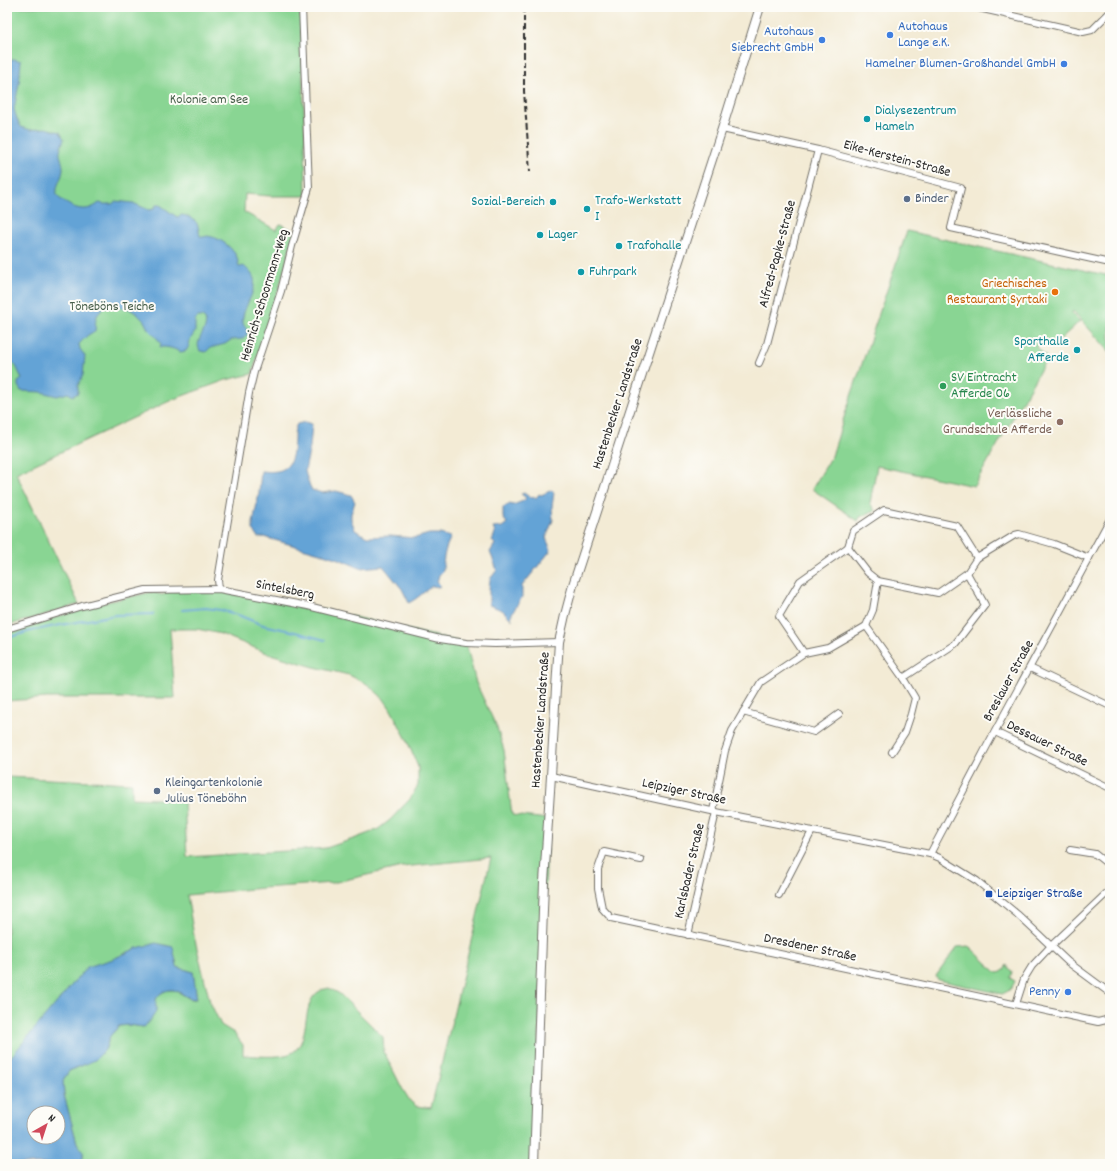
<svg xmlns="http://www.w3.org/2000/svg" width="1117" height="1171" font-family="Dekko,sans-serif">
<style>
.green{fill:#89d593;stroke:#5a805f;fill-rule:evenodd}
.water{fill:#64a3d6;stroke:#486780;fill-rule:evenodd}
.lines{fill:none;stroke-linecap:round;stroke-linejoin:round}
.stream{stroke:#64a3d6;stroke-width:2}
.street-casing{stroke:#716e66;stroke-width:8}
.secondary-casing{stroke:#716e66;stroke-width:10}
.street{stroke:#fff;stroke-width:6}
.secondary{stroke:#fff;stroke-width:8}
.rail{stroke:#2b2b2b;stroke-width:2;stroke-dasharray:6 3;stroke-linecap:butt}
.shop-dot{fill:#3f7fe0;stroke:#fdfcf7;stroke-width:1.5}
.culture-dot{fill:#0f9aa8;stroke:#fdfcf7;stroke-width:1.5}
.service-dot{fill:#5c6f8a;stroke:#fdfcf7;stroke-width:1.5}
.food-dot{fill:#e8710a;stroke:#fdfcf7;stroke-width:1.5}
.leisure-dot{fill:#2e9e5b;stroke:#fdfcf7;stroke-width:1.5}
.education-dot{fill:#8d6e63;stroke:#fdfcf7;stroke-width:1.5}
.transit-dot{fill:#1a4fb4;stroke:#fdfcf7;stroke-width:1.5}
.labels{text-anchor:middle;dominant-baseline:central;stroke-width:4;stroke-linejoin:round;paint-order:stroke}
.shop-label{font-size:14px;fill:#366cbe;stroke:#fdfcf7;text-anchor:end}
.park-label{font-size:14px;fill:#475e4a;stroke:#fdfcf7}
.culture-label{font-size:14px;fill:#0d838f;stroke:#fdfcf7;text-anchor:start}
.street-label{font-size:14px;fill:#2b2b2b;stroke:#fdfcf7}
.service-label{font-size:14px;fill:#4e5e75;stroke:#fdfcf7;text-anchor:start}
.food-label{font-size:14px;fill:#c56008;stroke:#fdfcf7;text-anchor:end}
.leisure-label{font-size:14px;fill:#27864d;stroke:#fdfcf7;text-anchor:start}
.education-label{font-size:14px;fill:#785e54;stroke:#fdfcf7;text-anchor:end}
.transit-label{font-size:14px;fill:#164399;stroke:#fdfcf7;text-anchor:start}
</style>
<rect width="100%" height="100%" fill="#fdfcf7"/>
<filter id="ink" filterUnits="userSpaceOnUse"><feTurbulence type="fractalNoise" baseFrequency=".025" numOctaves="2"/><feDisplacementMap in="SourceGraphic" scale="8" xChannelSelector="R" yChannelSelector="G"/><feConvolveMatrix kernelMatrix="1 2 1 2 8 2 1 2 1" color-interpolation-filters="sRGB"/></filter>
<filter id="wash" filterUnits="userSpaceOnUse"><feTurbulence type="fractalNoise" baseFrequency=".012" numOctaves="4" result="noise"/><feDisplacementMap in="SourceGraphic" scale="16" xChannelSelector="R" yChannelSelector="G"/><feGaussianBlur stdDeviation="0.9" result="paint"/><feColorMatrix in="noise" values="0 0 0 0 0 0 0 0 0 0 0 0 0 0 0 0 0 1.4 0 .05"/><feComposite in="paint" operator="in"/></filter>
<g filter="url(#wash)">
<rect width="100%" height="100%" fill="#f3ebd5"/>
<g class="green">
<path d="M 7,7 L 300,7 L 305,136 L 306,196 L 270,196 L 245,194 L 244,212 L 276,230 L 280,224 L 295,231 L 278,292 L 252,374 L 226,380 L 174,399 L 16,473 L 79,604 L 7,626 Z"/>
<path d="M 907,231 L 1110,276 L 1110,352 L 1073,311 L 1072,313 L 1080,321 L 1052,347 L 1043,339 L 1036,346 L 1047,358 L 974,486 L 877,466 L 870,503 L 875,511 L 860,517 L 858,521 L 812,489 L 832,456 L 845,414 Z"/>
<path d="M 169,591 L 220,592 L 308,606 L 466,643 L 476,683 L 497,728 L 504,750 L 512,815 L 548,819 L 534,1164 L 459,1164 L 402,1161 L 375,1164 L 80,1164 L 83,1158 L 83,1152 L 77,1143 L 64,1095 L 63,1080 L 69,1071 L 95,1060 L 105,1050 L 110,1036 L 119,1026 L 128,1025 L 144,1027 L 158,995 L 167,990 L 175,990 L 190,999 L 197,999 L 193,972 L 177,967 L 176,960 L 137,948 L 113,959 L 9,1059 L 10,1069 L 8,1080 L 7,1080 L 7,777 L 132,783 L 132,798 L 184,800 L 187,857 L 287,851 L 326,848 L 356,838 L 377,830 L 390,820 L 410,799 L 418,785 L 418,767 L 406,738 L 390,708 L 383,698 L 367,684 L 349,675 L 314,667 L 267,653 L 221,634 L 197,629 L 170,629 L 175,698 L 47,698 L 7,701 L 7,632 L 102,603 L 152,592 L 163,595 ZM 491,858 L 431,1108 L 416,1106 L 410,1101 L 402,1088 L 384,1052 L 383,1037 L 340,994 L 329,988 C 326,989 322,989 320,991 C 299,1001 313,1046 289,1054 C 277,1058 256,1056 243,1055 L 243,1045 L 234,1033 L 221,1025 L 210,1002 L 194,936 L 187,895 L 263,888 L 332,883 L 402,867 Z"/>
<path d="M 969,946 L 997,973 L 1002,972 L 1007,965 L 1012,972 L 1010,978 L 1015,981 C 1012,988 1010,991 1002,994 L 938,980 L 936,976 L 957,947 Z"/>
</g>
<g class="water">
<path d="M 14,59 L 21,61 L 19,84 L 14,109 L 17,119 L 21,127 L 31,130 L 45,128 L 60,132 L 64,139 C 62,146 58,152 61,158 C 62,162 63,165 63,168 C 63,179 55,184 57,196 C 69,207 85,215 99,203 L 104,204 L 112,204 L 116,201 L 133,203 L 149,210 L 154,209 L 156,205 L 160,205 L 177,217 L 182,215 C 188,216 196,219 198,226 C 199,230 199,232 200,236 L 204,237 L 207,236 C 219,237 231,246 237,257 C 238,260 238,264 239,267 L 244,266 C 247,269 253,274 254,279 C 258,294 233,318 247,329 L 247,335 L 243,339 L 231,340 L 225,344 L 210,348 L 206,352 L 200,351 C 193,339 209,332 205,319 L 202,317 L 198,317 L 195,320 L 195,332 L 190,340 L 189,346 L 186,351 L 180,352 C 173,348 168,347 160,347 L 161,343 L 155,336 L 148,329 L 144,321 L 137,314 L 128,308 L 122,308 C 117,303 113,302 107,305 C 105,308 102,309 100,312 C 94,317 96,325 95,331 L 88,335 L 79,344 L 80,349 L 85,356 L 83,375 L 78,386 L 78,393 L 73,396 L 68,393 L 57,396 L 41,392 L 21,391 L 18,386 L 18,382 L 22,379 L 16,366 L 9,359 L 9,342 L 7,338 L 7,61 Z"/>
<path d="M 305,422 L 312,424 L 310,447 L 305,471 L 308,482 L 312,490 L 322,493 L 336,491 L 351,495 L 355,502 L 351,514 L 351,519 L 355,530 L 367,537 L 390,536 L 415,538 L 429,534 L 440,534 L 451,537 C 445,548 443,558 443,571 L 439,575 L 437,582 L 440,585 L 439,587 L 432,586 C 424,592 418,598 409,603 L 402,589 L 383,566 L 360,568 L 337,558 L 264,537 L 258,538 L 255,532 L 253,530 L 253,523 L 259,493 L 261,471 C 288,474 293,465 294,439 C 294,433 294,430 297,424 Z"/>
<path d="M 552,490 L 554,493 L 552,507 L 553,520 L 546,538 L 551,550 L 522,586 L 522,597 L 511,615 L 512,620 L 502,610 L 489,605 L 489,589 L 490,579 L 497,570 L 490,552 L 495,544 L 492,541 L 495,533 L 493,528 L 502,527 L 507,523 L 503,518 L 503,507 L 510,504 L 513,505 L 523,501 L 526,498 L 521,494 L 524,493 L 531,498 L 533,496 L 536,498 L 539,494 L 541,495 Z"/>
<path d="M 156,943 L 173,947 L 177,967 L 193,972 L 197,999 C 185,999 183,992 174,990 C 167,989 158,993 156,1000 C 155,1005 158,1009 154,1015 C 152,1019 147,1023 144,1027 L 128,1025 L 119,1026 L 110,1036 L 105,1050 L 95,1060 L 69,1071 L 63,1080 L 64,1095 L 77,1143 L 83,1152 L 83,1158 L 80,1164 L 7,1164 L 7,1080 L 8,1079 L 10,1069 L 9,1059 L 87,967 L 113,959 L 137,948 ZM 34,1113 L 58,1113 L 58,1137 L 34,1137 Z"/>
</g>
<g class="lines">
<g class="stream">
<path d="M 182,610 L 206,608 L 220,610 L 238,615 L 263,625 L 291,631 L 325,640"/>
<path d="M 7,638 L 31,631 L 55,626 L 115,615 L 153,614"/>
</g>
</g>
</g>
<g filter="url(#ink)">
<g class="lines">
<defs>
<g id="street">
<path d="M 974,7 L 1083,32 L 1092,30 L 1110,12"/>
<path d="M 722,129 L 818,150 L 961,188 L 951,228 L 1110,263"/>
<path d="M 759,363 L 767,344 L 818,150"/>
<path d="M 848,547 L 868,573 L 878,581"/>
<path d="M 219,589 L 218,580 L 249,393 L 254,372 L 281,291 L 292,246 L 309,188 L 302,7"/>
<path d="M 866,626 L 903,678 L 915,698 L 911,714 L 905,732 L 892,752"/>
<path d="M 7,629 L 82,606 L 146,590 L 219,589 L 308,606 L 440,639 L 466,643 L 495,644 L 559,642"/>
<path d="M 804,653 L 779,616 L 800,581 L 848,547 L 853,531 L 884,510 L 957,526 L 977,558"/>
<path d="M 1030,668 L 1110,706"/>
<path d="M 903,678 L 955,644 L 985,605 L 967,573"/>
<path d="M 743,712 L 814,732 L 839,714"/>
<path d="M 995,732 L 1110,788"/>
<path d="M 551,776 L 716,812 L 930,854 L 940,858 L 977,881 L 1017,914 L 1068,962 L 1110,993"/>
<path d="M 713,811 L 725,751 L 732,731 L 761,682 L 804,653 L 828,648 L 866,626 L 873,610 L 878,581 L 938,593 L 967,573 L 977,558 L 1015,535 L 1019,534 L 1054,544 L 1089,558"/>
<path d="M 1070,850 L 1095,854 L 1110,866"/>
<path d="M 930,854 L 987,746 L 1110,519"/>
<path d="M 641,860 L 604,852 L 598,869 L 598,888 L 602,908 L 611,918 L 1098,1022 L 1110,1019"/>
<path d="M 779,895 L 812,831"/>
<path d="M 688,935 L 716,812"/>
<path d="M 1016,1004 L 1024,979 L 1032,966 L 1050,947 L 1110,890"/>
</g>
<path id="secondary" d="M 534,1164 L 544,882 L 551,776 L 556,688 L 559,642 L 565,615 L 573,585 L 722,129 L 760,7"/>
</defs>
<use href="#street" class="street-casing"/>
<use href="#secondary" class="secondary-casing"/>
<use href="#street" class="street"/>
<use href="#secondary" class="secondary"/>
<path class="rail" d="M 524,7 L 524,91 L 530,172"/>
</g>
</g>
<g class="shop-dot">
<circle cx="890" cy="35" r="4"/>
<circle cx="822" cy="40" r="4"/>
<circle cx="1064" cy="64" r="4"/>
<circle cx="1068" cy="992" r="4"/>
</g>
<g class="culture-dot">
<circle cx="867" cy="119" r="4"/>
<circle cx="553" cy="202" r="4"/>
<circle cx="587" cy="209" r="4"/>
<circle cx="540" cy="235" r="4"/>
<circle cx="619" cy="246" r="4"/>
<circle cx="581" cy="272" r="4"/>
<circle cx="1077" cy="350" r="4"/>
</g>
<g class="service-dot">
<circle cx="907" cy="199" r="4"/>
<circle cx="157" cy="791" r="4"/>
</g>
<circle class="food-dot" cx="1055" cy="292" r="4"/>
<circle class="leisure-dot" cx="943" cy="386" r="4"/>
<circle class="education-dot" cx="1060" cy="422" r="4"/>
<rect class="transit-dot" x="985" y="890" width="8" height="8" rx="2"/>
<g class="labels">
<g class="shop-label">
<text x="898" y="27" text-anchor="start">Autohaus<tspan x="898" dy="16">Lange e.K.</tspan></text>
<text x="814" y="32">Autohaus<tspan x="814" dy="16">Siebrecht GmbH</tspan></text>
<text x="1056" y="64">Hamelner Blumen-Großhandel GmbH</text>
<text x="1060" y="992">Penny</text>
</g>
<g class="park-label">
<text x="209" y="100">Kolonie am See</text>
<text x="112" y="307">Töneböns Teiche</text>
</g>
<g class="culture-label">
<text x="875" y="111">Dialysezentrum<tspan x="875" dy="16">Hameln</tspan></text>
<text x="595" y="201">Trafo-Werkstatt<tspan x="595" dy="16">I</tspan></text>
<text x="545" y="202" text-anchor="end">Sozial-Bereich</text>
<text x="548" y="235">Lager</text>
<text x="627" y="246">Trafohalle</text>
<text x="589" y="272">Fuhrpark</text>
<text x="1069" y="342" text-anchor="end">Sporthalle<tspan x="1069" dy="16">Afferde</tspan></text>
</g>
<g class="street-label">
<text transform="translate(897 159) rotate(15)">Eike-Kerstein-Straße</text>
<text transform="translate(778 254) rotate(-75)">Alfred-Papke-Straße</text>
<text transform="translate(265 295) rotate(-73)">Heinrich-Schoormann-Weg</text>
<text transform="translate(618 404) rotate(-72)">Hastenbecker Landstraße</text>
<text transform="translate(285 590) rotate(11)">Sintelsberg</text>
<text transform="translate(1009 681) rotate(-61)">Breslauer Straße</text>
<text transform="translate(541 720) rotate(-86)">Hastenbecker Landstraße</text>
<text transform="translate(1047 744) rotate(26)">Dessauer Straße</text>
<text transform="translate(684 792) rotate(12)">Leipziger Straße</text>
<text transform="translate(690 871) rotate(-77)">Karlsbader Straße</text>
<text transform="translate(810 948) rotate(12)">Dresdener Straße</text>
</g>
<g class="service-label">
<text x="915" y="199">Binder</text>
<text x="165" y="783">Kleingartenkolonie<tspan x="165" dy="16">Julius Töneböhn</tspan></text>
</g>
<g class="food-label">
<text x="1047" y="284">Griechisches<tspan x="1047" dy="16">Restaurant Syrtaki</tspan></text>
</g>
<g class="leisure-label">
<text x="951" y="378">SV Eintracht<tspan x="951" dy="16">Afferde 06</tspan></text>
</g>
<g class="education-label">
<text x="1052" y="414">Verlässliche<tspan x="1052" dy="16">Grundschule Afferde</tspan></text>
</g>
<g class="transit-label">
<text x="997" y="894">Leipziger Straße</text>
</g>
</g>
<rect width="1117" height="1171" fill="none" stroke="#fdfcf7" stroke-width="24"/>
<g transform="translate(46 1125) rotate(39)"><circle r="19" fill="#fdfcf7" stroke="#a9a8a5"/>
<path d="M0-3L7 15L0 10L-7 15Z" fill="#d1495b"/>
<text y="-6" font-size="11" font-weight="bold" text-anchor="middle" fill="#2b2b2b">N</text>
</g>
</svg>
